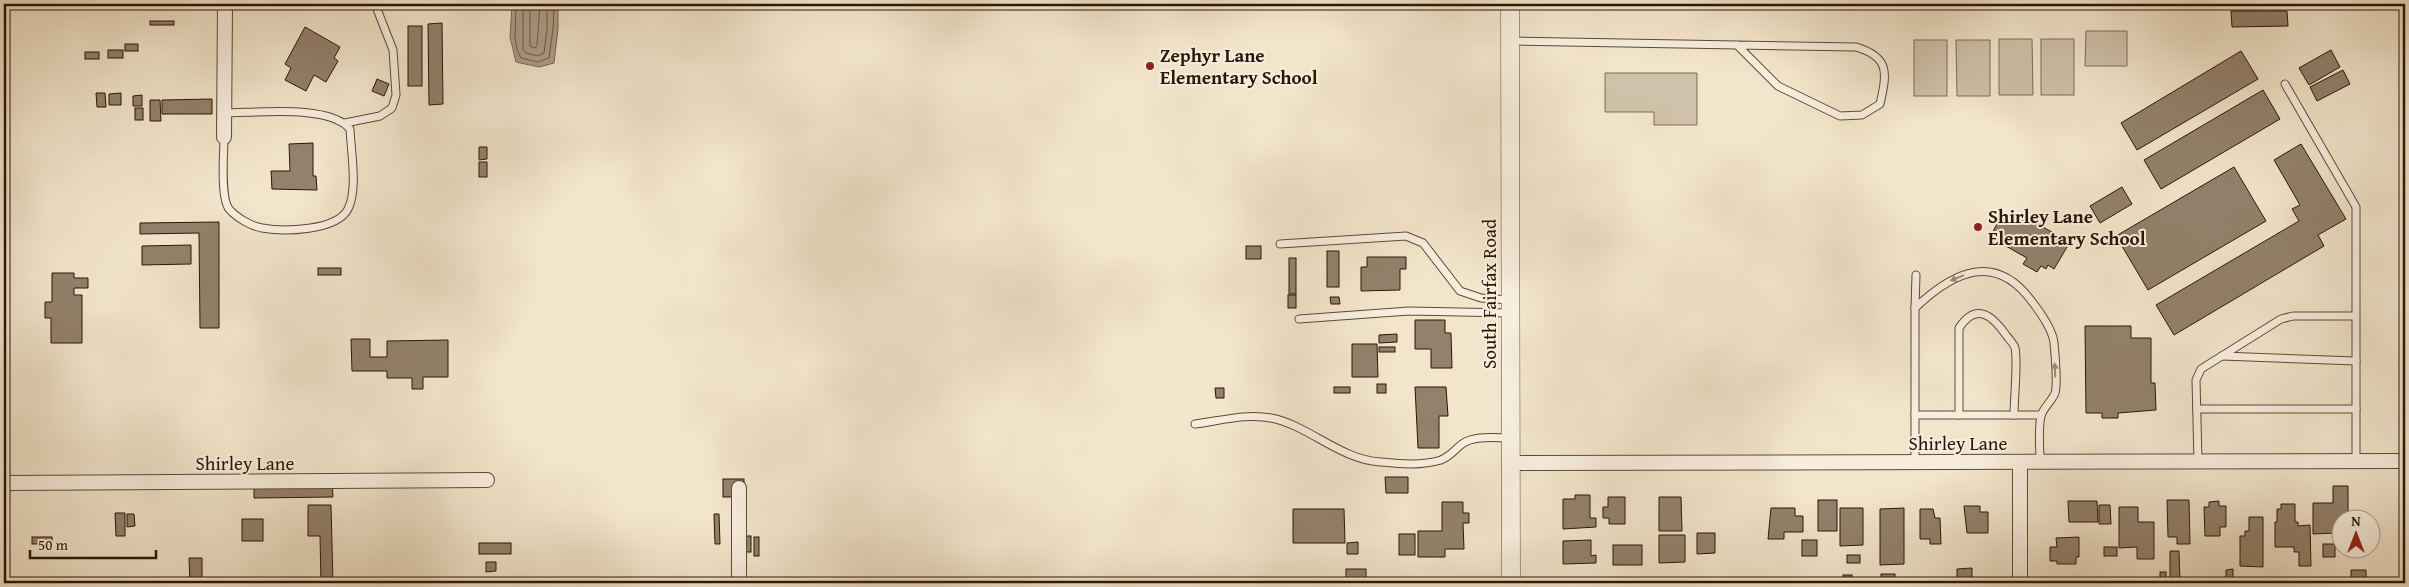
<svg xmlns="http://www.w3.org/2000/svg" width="2409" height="587" font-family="'Gentium Book Plus',serif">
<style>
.green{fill:#d0c2aa;stroke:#7e6c58}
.water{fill:#af9e88;stroke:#7b6754}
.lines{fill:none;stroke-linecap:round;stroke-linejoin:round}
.shore{stroke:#6e5a47;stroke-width:1}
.building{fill:#93816c;stroke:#2c1506}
.service-casing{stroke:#5e4937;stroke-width:9}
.minor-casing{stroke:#5e4937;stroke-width:16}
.tertiary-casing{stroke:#5e4937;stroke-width:19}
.service{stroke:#f7eedd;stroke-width:7}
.minor{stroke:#f7eedd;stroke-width:14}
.tertiary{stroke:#f7eedd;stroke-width:18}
.oneway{fill:#9c8c7c}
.poi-dot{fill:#8f2418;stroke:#f7eedd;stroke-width:2}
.labels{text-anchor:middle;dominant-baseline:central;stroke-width:4;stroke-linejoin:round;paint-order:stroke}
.poi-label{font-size:19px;font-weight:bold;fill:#2c1506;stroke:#f7eedd;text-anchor:start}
.street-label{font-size:19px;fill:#2c1506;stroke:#f7eedd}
</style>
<rect width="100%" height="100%" fill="#f2e5cb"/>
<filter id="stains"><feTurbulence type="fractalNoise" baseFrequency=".004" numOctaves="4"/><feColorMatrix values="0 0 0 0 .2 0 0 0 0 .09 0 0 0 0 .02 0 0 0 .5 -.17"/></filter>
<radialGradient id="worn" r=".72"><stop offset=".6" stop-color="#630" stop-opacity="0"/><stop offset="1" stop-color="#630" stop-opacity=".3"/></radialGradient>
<g class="green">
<path d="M 2086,31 L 2127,31 L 2127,66 L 2085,66 Z"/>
<path d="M 1999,39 L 2032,39 L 2033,95 L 1999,95 Z"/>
<rect x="2041" y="39" width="33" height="56"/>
<rect x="1914" y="40" width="33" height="56"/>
<path d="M 1956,40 L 1990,40 L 1990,96 L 1957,96 Z"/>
<path d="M 1605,73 L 1697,73 L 1697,125 L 1654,125 L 1654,112 L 1605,112 Z"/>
</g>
<path class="water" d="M 512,4 L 558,4 L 558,29 L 554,63 L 539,67 L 516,62 L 510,37 Z"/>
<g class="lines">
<g class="shore">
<path d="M 516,4 L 515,37 L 517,50 L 521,58 L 538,62 L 549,58 L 553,29 L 554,4"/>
<path d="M 523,4 L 523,49 L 526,53 L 538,56 L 544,53 L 547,29 L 547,4"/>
<path d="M 530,4 L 530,46 L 535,48 L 537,46 L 540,4"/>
</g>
</g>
<g class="building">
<path d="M 2231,11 L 2287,11 L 2288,26 L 2232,27 Z"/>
<rect x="150" y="21" width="24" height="4"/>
<path d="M 442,23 L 443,104 L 429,105 L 428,24 Z"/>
<rect x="408" y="26" width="14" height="60"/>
<path d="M 305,27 L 340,47 L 334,58 L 338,61 L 326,82 L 314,75 L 306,91 L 285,80 L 291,68 L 285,64 Z"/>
<rect x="125" y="44" width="13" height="7"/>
<rect x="108" y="50" width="15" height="8"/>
<path d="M 2331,50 L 2340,67 L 2309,85 L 2299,68 Z"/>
<path d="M 2241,51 L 2258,79 L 2137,150 L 2121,123 Z"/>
<rect x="85" y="52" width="14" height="7"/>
<path d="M 2343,70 L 2350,84 L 2317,101 L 2310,87 Z"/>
<path d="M 377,79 L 389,84 L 384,96 L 372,91 Z"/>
<path d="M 2263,90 L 2280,119 L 2161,189 L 2144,160 Z"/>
<path d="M 96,93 L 105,93 L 106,107 L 97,107 Z"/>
<path d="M 121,93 L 121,105 L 109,105 L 109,94 Z"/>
<path d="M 142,95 L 142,106 L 133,106 L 133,96 Z"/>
<path d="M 212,99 L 212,114 L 162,114 L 162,100 Z"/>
<path d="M 150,100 L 160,100 L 161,121 L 150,121 Z"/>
<rect x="135" y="108" width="8" height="12"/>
<path d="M 313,143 L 313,176 L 316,176 L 317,190 L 272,189 L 271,171 L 290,171 L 289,144 Z"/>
<path d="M 2301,144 L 2346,219 L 2318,235 L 2324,246 L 2174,335 L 2156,305 L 2299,221 L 2292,209 L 2300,205 L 2274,160 Z"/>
<path d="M 479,147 L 487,147 L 487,159 L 479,160 Z"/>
<rect x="479" y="162" width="8" height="15"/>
<path d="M 2234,167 L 2266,221 L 2148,290 L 2116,236 Z"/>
<path d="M 2122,187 L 2132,204 L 2100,223 L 2090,206 Z"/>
<path d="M 2003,213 L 2020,222 L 2023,216 L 2070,242 L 2054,269 L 2048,265 L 2046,269 L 2041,266 L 2037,272 L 2023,264 L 2027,258 L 1990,237 Z"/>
<path d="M 219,222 L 219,328 L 200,328 L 199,233 L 140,234 L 140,223 Z"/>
<path d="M 191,245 L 191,264 L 142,265 L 142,246 Z"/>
<rect x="1246" y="246" width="15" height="13"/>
<rect x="1327" y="251" width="12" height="36"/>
<path d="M 1367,257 L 1406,257 L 1406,269 L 1400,269 L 1400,290 L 1361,291 L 1361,267 L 1367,267 Z"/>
<rect x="1289" y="258" width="7" height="36"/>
<rect x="318" y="268" width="23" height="7"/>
<path d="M 52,273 L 74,273 L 74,278 L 88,278 L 88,288 L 74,288 L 74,295 L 82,295 L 82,343 L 51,343 L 51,318 L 45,318 L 45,302 L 52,302 Z"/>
<rect x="1288" y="295" width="8" height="13"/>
<path d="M 1330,297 L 1339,297 L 1340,304 L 1331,304 Z"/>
<path d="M 1415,320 L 1445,320 L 1445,333 L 1451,333 L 1452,368 L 1431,368 L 1431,349 L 1415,349 Z"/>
<path d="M 2085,326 L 2131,326 L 2131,338 L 2151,338 L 2151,383 L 2155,383 L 2156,410 L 2118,413 L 2118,418 L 2102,418 L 2102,413 L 2086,413 Z"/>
<path d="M 1397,334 L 1397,342 L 1379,343 L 1379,335 Z"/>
<path d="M 351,339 L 370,339 L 370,357 L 387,357 L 387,341 L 448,340 L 448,377 L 423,377 L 423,389 L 412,389 L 412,378 L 387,378 L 387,371 L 352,371 Z"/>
<path d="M 1352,344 L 1377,344 L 1378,377 L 1352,377 Z"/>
<rect x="1379" y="347" width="16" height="5"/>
<rect x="1377" y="384" width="9" height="9"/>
<rect x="1334" y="387" width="16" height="6"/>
<path d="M 1415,387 L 1446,387 L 1448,416 L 1439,416 L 1439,448 L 1418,448 Z"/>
<path d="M 1215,388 L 1224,388 L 1224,398 L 1216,398 Z"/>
<path d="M 1385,477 L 1408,477 L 1408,493 L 1386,493 Z"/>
<rect x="723" y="479" width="21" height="18"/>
<path d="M 254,482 L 332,482 L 333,497 L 254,498 Z"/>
<path d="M 2333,486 L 2348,486 L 2348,520 L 2342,520 L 2342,524 L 2337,524 L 2337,533 L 2313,534 L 2313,503 L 2333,503 Z"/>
<path d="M 1575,495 L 1590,495 L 1590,518 L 1596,518 L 1596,527 L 1563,529 L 1563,499 L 1575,499 Z"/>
<path d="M 1608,497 L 1625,497 L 1625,524 L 1609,524 L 1609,518 L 1603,518 L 1603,507 L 1608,507 Z"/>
<path d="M 1659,497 L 1681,497 L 1682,531 L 1659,531 Z"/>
<rect x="2401" y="497" width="4" height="35"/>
<rect x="1818" y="500" width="19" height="31"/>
<path d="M 2167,500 L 2189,500 L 2190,544 L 2177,544 L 2177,537 L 2168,537 Z"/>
<path d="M 2068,501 L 2097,501 L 2098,522 L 2069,522 Z"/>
<path d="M 2219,501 L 2219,506 L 2226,506 L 2226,527 L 2220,527 L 2220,536 L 2205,536 L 2204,507 L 2209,507 L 2209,502 Z"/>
<path d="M 1442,502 L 1463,502 L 1463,513 L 1469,513 L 1469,523 L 1463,523 L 1464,549 L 1445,549 L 1445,557 L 1418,557 L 1418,531 L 1442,531 Z"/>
<path d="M 2281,504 L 2295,504 L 2295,522 L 2298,522 L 2298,526 L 2310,525 L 2311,566 L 2299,566 L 2299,552 L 2294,552 L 2294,547 L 2275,547 L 2275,522 L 2277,522 L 2277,509 L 2281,509 Z"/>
<path d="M 308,505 L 331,505 L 333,583 L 321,583 L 320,536 L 308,536 Z"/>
<path d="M 2099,505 L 2110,505 L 2111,524 L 2099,524 Z"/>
<path d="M 1964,506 L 1980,506 L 1980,512 L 1988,512 L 1988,533 L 1967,533 Z"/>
<path d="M 2119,507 L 2138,507 L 2138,522 L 2154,522 L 2154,559 L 2137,559 L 2137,547 L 2119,548 Z"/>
<path d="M 1771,508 L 1795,508 L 1795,516 L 1803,516 L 1803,532 L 1784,532 L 1784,539 L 1768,539 Z"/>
<path d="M 1840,508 L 1863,508 L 1863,545 L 1840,546 Z"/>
<path d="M 1904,508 L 1904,564 L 1880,565 L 1880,509 Z"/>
<path d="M 1293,509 L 1344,509 L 1345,543 L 1293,543 Z"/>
<path d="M 1920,509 L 1933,509 L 1935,518 L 1940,518 L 1941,544 L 1930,544 L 1930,539 L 1920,539 Z"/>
<path d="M 115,513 L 125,513 L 125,536 L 116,536 Z"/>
<path d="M 127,514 L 134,514 L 135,526 L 127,527 Z"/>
<path d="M 714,514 L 719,514 L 720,544 L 715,544 Z"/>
<path d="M 2249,517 L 2263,517 L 2263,567 L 2240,566 L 2240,536 L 2245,536 L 2245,531 L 2249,531 Z"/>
<rect x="242" y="519" width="21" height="22"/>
<path d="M 1697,533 L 1715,533 L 1715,553 L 1697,554 Z"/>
<rect x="1399" y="534" width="16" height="21"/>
<path d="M 1659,535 L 1685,535 L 1685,562 L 1659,563 Z"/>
<rect x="746" y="536" width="5" height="16"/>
<rect x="32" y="537" width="20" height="7"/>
<rect x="754" y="537" width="5" height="19"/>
<path d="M 2079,537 L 2079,557 L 2076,557 L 2076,564 L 2057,564 L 2057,561 L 2050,561 L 2050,547 L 2057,547 L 2056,538 Z"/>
<path d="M 1591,540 L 1591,556 L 1596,555 L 1596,563 L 1563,564 L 1563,541 Z"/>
<rect x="1802" y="540" width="15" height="16"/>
<path d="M 1358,542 L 1358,554 L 1347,554 L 1347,543 Z"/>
<rect x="479" y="543" width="32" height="11"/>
<rect x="2323" y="544" width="12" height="13"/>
<rect x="1613" y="545" width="29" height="20"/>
<rect x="2104" y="547" width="13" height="9"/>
<path d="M 2170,551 L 2179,551 L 2180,583 L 2170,583 Z"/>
<rect x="1847" y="555" width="13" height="8"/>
<path d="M 189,558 L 202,558 L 202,583 L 190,583 Z"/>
<path d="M 486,562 L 496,562 L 496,571 L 486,572 Z"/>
<path d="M 1972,568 L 1972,583 L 1957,583 L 1957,569 Z"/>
<rect x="1346" y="569" width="20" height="14"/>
<path d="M 2233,569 L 2233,583 L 2226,583 L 2226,570 Z"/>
<path d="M 2351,570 L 2366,570 L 2366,582 L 2351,583 Z"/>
<rect x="2160" y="572" width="6" height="11"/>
<rect x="1881" y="574" width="14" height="9"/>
<rect x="1843" y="575" width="9" height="8"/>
<rect x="2053" y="579" width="23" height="4"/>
</g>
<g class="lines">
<defs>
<g id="service">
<path d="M 1511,41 L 1856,47 C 1890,57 1887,73 1880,104 L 1862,115 L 1840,116 L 1778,86 L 1737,45"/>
<path d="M 2285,84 L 2356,207 L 2356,461"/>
<path d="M 345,123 L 380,116 L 392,108 L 396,95 L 393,50 L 375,4"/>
<path d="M 224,137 C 224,153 220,197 229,209 C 237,218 251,226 262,228 C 283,232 337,231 348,209 C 358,190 351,151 350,129 C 329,104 256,113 224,113"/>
<path d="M 1280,244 L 1406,236 L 1423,243 L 1460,291 L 1481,298 L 1510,300"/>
<path d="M 1915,308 L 1916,275"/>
<path d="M 1299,319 L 1409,311 L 1510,313"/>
<path d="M 2222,356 L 2356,361"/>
<path d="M 2197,409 L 2356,409"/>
<path d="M 1915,415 L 2041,415"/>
<path d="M 1959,415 L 1959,328 C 1976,302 1992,315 2006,335 C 2009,339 2014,344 2015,348 C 2018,360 2014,400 2014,415"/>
<path d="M 1195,424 C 1219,421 1247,413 1271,418 C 1308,425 1339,459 1380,462 C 1401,464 1421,466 1441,460 C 1451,456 1454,450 1462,444 C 1474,435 1495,438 1510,438"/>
<path d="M 2198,461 L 2196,380 L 2201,369 L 2281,319 L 2293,316 L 2355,316"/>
<path d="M 1915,462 L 1915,308 C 1954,271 1996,251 2033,303 C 2041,313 2053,331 2054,343 C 2055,355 2058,383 2055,393 C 2052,401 2043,408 2041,416 C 2038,429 2040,448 2040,462"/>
</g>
<g id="minor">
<path d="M 224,137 L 225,4"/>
<path d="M 2020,462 L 2020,583"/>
<path d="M 1511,463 L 2405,461"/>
<path d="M 4,483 L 487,480"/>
<path d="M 739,488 L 739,583"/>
</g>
<path id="tertiary" d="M 1510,4 L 1511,583"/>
</defs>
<use href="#service" class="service-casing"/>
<use href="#minor" class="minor-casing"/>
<use href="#tertiary" class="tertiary-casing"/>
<use href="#service" class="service"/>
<use href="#minor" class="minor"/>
<use href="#tertiary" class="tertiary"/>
</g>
<defs><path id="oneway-solid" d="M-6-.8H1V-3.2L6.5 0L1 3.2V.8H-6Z" transform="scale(1.25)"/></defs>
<g class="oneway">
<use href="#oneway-solid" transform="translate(1957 278) rotate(158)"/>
<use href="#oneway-solid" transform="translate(2055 370) rotate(-92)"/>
</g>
<g class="poi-dot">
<circle cx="1150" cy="66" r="5"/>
<circle cx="1978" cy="227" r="5"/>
</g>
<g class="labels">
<g class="poi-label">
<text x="1160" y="55">Zephyr Lane<tspan x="1160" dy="22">Elementary School</tspan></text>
<text x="1988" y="216">Shirley Lane<tspan x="1988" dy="22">Elementary School</tspan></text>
</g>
<g class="street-label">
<text transform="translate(1489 294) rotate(-90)">South Fairfax Road</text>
<text x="1958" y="443">Shirley Lane</text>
<text x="245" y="463">Shirley Lane</text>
</g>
</g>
<rect width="2409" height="587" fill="none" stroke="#f2e5cb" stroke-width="20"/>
<rect x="5" y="5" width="2399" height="577" fill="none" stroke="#2c1506" stroke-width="2.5"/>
<rect x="10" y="10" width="2389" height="567" fill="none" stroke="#2c1506"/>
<g transform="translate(2356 534)"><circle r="24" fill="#f7eedd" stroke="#a69787"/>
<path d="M0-4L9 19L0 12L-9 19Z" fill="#8f2418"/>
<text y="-8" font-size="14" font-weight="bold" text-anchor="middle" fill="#2c1506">N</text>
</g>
<path d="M30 550v8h126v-8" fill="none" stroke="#2c1506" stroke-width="2.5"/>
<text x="38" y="550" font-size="15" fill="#2c1506" stroke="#f7eedd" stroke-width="4" paint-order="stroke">50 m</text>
<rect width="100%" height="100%" filter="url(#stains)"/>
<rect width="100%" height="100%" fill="url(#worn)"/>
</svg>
